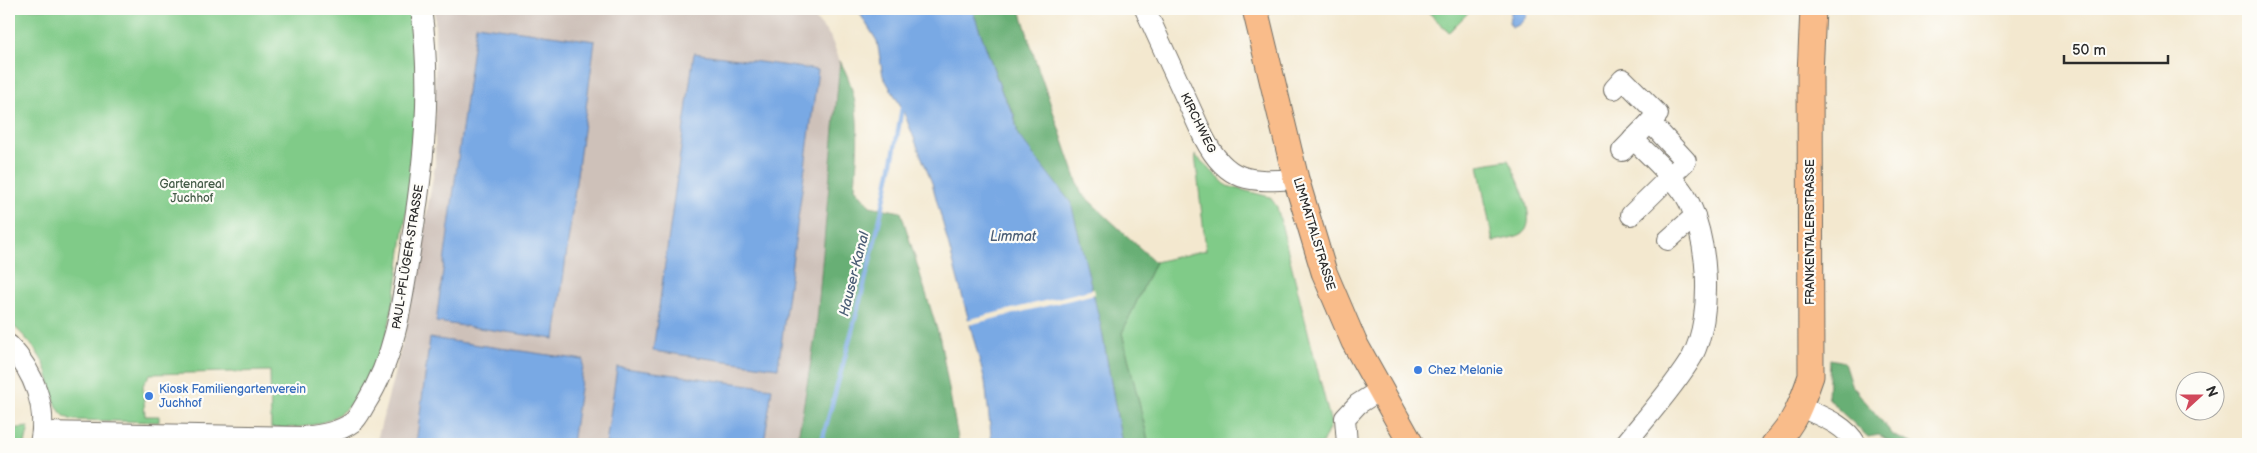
<svg xmlns="http://www.w3.org/2000/svg" width="2257" height="453" font-family="'Balsamiq Sans',sans-serif">
<style>
.industrial{fill:#cec1b9}
.green{fill:#80cb88;stroke:#567b5a}
.forest{fill:#68af74;stroke:#4a6d50}
.water{fill:#79a9e4;stroke:#526a88}
.pier{fill:#f3e8cf}
.lines{fill:none;stroke-linecap:round;stroke-linejoin:round}
.stream{stroke:#79a9e4;stroke-width:4.5}
.minor-casing{stroke:#716d64;stroke-width:22}
.major-casing{stroke:#716d64;stroke-width:27}
.minor{stroke:#fff;stroke-width:20}
.major{stroke:#f9bc8a;stroke-width:25}
.shop-dot{fill:#3f7fe0;stroke:#fdfcf7;stroke-width:2}
.labels{text-anchor:middle;dominant-baseline:central;stroke-width:4.5;stroke-linejoin:round;paint-order:stroke}
.street-label{font-size:12px;fill:#2b2b2b;stroke:#fdfcf7}
.park-label{font-size:12px;fill:#445b47;stroke:#fdfcf7}
.shop-label{font-size:12px;fill:#366cbe;stroke:#fdfcf7;text-anchor:start}
.water-label{font-size:14px;font-style:italic;fill:#4a5d75;stroke:#fdfcf7}
</style>
<rect width="100%" height="100%" fill="#fdfcf7"/>
<filter id="ink" filterUnits="userSpaceOnUse"><feTurbulence type="fractalNoise" baseFrequency=".02" numOctaves="2"/><feDisplacementMap in="SourceGraphic" scale="10" xChannelSelector="R" yChannelSelector="G"/><feConvolveMatrix kernelMatrix="1 2 1 2 8 2 1 2 1" color-interpolation-filters="sRGB"/></filter>
<filter id="wash" filterUnits="userSpaceOnUse"><feTurbulence type="fractalNoise" baseFrequency=".0096" numOctaves="4" result="noise"/><feDisplacementMap in="SourceGraphic" scale="20" xChannelSelector="R" yChannelSelector="G"/><feGaussianBlur stdDeviation="1.12" result="paint"/><feColorMatrix in="noise" values="0 0 0 0 0 0 0 0 0 0 0 0 0 0 0 0 0 1.4 0 .05"/><feComposite in="paint" operator="in"/></filter>
<g filter="url(#wash)">
<rect width="100%" height="100%" fill="#f3e8cf"/>
<path class="industrial" d="M 435,9 L 807,9 L 830,36 L 840,61 L 816,332 L 797,444 L 376,444 L 406,329 L 435,166 Z"/>
<g class="green">
<path d="M 9,9 L 414,9 C 415,34 418,59 417,85 C 416,138 410,190 402,243 C 395,295 388,377 343,411 C 321,428 297,428 271,428 L 270,371 L 150,374 L 143,385 L 145,416 L 159,416 L 159,422 L 73,420 C 50,414 53,383 44,364 C 35,347 23,334 9,322 Z"/>
<path d="M 1425,9 L 1468,9 L 1470,11 L 1449,32 Z"/>
<path d="M 1195,155 L 1227,186 L 1270,197 L 1277,207 L 1331,424 L 1322,444 L 1149,444 L 1122,333 L 1155,262 L 1206,250 Z"/>
<path d="M 1508,160 C 1515,173 1539,220 1523,233 C 1516,238 1501,239 1493,242 L 1478,165 Z"/>
<path d="M 29,427 L 25,444 L 9,444 L 9,429 Z"/>
</g>
<g class="forest">
<path d="M 972,9 L 1020,9 L 1034,56 L 1081,193 L 1155,262 L 1122,333 L 1149,444 L 1122,444 L 1101,326 L 1043,169 L 1018,135 L 1014,114 L 1003,95 Z"/>
<path d="M 840,61 C 863,101 858,143 855,188 L 870,206 L 901,212 L 940,339 L 959,444 L 797,444 L 816,332 Z"/>
<path d="M 1830,359 L 1844,362 L 1851,384 L 1894,436 L 1914,444 L 1895,444 L 1879,435 L 1868,437 L 1836,407 L 1828,397 Z"/>
</g>
<g class="water">
<path d="M 857,9 L 972,9 L 1003,95 L 1014,115 L 1018,135 L 1071,203 L 1101,326 L 1122,444 L 992,444 L 985,381 L 932,183 L 902,108 L 883,76 L 877,41 Z"/>
<path d="M 1512,9 L 1521,9 L 1527,15 C 1523,21 1520,26 1512,27 L 1509,22 Z"/>
<path d="M 476,25 L 595,41 L 555,339 L 436,322 Z"/>
<path d="M 694,53 L 818,70 L 778,368 L 653,351 Z"/>
<path d="M 430,338 L 584,360 L 572,444 L 416,444 Z"/>
<path d="M 617,367 L 772,388 L 764,444 L 606,444 Z"/>
</g>
<path class="pier" d="M 1094,289 L 1095,294 L 968,325 L 966,320 Z"/>
<g class="lines">
<path class="stream" d="M 821,444 C 852,333 883,222 902,108"/>
</g>
</g>
<g filter="url(#ink)">
<g class="lines">
<defs>
<g id="minor">
<path d="M 1145,9 L 1204,138 C 1227,183 1250,182 1296,179"/>
<path d="M 1614,89 L 1623,79 L 1658,114 L 1622,151"/>
<path d="M 1631,215 L 1686,161 L 1650,122"/>
<path d="M 1668,240 L 1695,216"/>
<path d="M 9,345 C 34,372 48,407 40,444"/>
<path d="M 1801,407 C 1820,416 1845,424 1856,444"/>
<path d="M 43,432 L 303,437 C 320,435 338,433 353,422 C 358,418 362,409 366,403 C 395,357 402,304 410,251 C 423,172 433,89 421,9"/>
<path d="M 1347,444 L 1345,418 L 1358,404 L 1380,390"/>
<path d="M 1625,444 C 1646,418 1675,386 1692,357 C 1714,316 1709,234 1685,195 C 1671,174 1651,157 1633,139"/>
</g>
<g id="major">
<path d="M 1255,9 L 1296,179 L 1324,272 L 1354,342 L 1411,444"/>
<path d="M 1774,444 C 1794,425 1802,402 1811,376 L 1810,74 L 1813,9"/>
</g>
</defs>
<use href="#minor" class="minor-casing"/>
<use href="#major" class="major-casing"/>
<use href="#minor" class="minor"/>
<use href="#major" class="major"/>
</g>
</g>
<g class="shop-dot">
<circle cx="1418" cy="370" r="5"/>
<circle cx="149" cy="396" r="5"/>
</g>
<g class="labels">
<g class="street-label">
<text transform="translate(1198 123) rotate(64)">KIRCHWEG</text>
<text transform="translate(1810 232) rotate(-90)">FRANKENTALERSTRASSE</text>
<text transform="translate(1314 234) rotate(73)">LIMMATTALSTRASSE</text>
<text transform="translate(408 257) rotate(-81)">PAUL-PFLÜGER-STRASSE</text>
</g>
<g class="park-label">
<text x="192" y="184">Gartenareal<tspan x="192" dy="14">Juchhof</tspan></text>
</g>
<g class="shop-label">
<text x="1428" y="370">Chez Melanie</text>
<text x="159" y="389">Kiosk Familiengartenverein<tspan x="159" dy="14">Juchhof</tspan></text>
</g>
<g class="water-label">
<text x="1013" y="236">Limmat</text>
<text transform="translate(854 274) rotate(-76)">Hauser-Kanal</text>
</g>
</g>
<rect width="2257" height="453" fill="none" stroke="#fdfcf7" stroke-width="30"/>
<g transform="translate(2200 396) rotate(69)"><circle r="24" fill="#fdfcf7" stroke="#a9a8a5"/>
<path d="M0-4L9 19L0 12L-9 19Z" fill="#d1495b"/>
<text y="-8" font-size="14" font-weight="bold" text-anchor="middle" fill="#2b2b2b">N</text>
</g>
<path d="M2064 55v8h104v-8" fill="none" stroke="#2b2b2b" stroke-width="2.5"/>
<text x="2072" y="55" font-size="15" fill="#2b2b2b" stroke="#fdfcf7" stroke-width="4" paint-order="stroke">50 m</text>
</svg>
